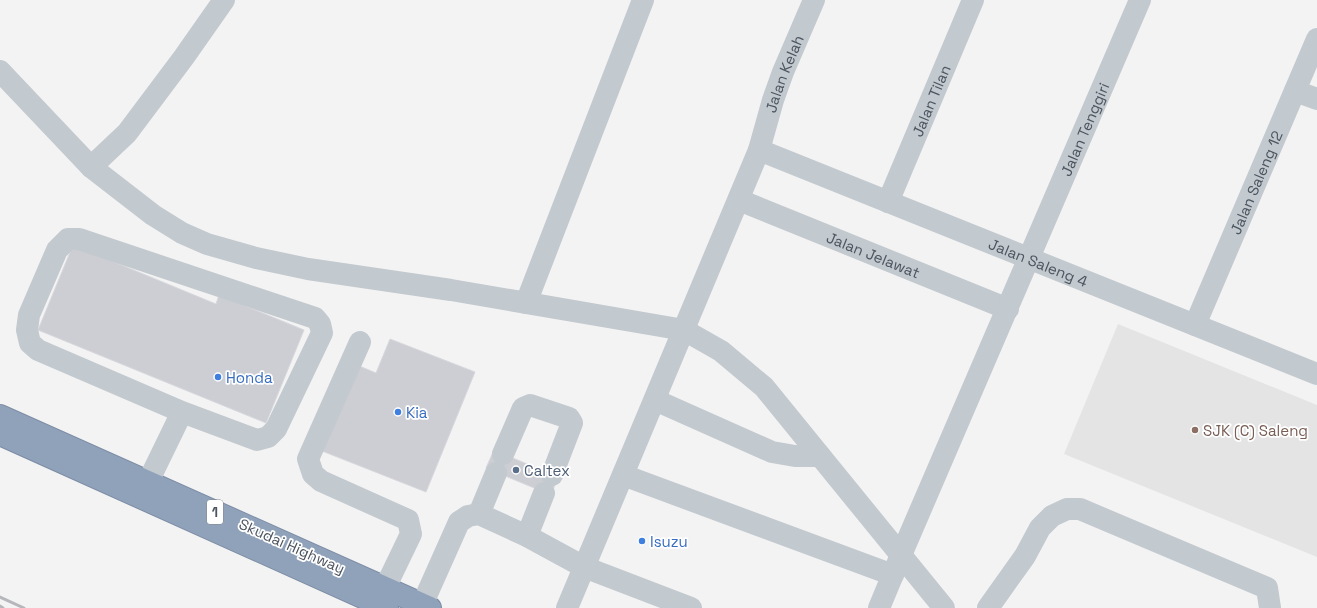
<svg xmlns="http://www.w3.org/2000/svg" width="1317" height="608" font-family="'Space Grotesk',sans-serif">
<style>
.education{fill:#e5e4e4}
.building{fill:#cdced4;stroke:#d7d8dd}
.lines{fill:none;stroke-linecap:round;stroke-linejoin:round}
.highway-casing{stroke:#7c8da6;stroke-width:24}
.minor{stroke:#c2c9cf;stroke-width:22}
.highway{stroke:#90a2ba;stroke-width:22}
.rail{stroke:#b5b7bc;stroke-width:3}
.shop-dot{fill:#3f7fe0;stroke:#fff;stroke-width:1.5}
.education-dot{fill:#8d6e63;stroke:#fff;stroke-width:1.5}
.service-dot{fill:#5c6f8a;stroke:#fff;stroke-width:1.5}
.labels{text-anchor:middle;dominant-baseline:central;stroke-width:3.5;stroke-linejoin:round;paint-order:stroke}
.shield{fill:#fff;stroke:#82878e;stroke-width:1}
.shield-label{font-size:14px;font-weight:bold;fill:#4c545e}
.street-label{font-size:15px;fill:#4c545e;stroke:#fff}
.shop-label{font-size:15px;fill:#366cbe;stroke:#fff;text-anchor:start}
.education-label{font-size:15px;fill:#785e54;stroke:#fff;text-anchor:start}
.service-label{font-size:15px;fill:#4e5e75;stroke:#fff;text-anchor:start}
</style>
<rect width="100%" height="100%" fill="#f4f3f3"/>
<path class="education" d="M 1118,324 L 1317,405 L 1317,557 L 1064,454 Z"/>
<g class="building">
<path d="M 73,245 L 216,304 L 219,295 L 304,330 L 266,423 L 38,330 Z"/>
<path d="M 390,339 L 475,372 L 426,492 L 322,451 L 357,365 L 376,373 Z"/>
<path d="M 494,450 L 558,477 L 551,495 L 486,468 Z"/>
</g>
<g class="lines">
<defs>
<g id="highway">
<path d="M 0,416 L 430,608"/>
<path d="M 0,434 L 387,608"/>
</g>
</defs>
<use href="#highway" class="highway-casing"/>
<g class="minor">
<path d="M 0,71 L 91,167 L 153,215 L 182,233 L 207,244 L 256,258 L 308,269 L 451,290 L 684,330 L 721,351 L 764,387 L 944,608"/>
<path d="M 1295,91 L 1317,99"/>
<path id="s1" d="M 759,150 L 1317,374"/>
<path d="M 91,167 L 127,133 L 184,57 L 224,0"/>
<path id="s2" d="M 739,200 L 1008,309"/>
<path id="s3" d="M 888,202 L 973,0"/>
<path d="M 526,303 L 643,0"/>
<path id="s4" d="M 1195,325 L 1317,39"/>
<path d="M 360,342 L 308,459 L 313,474 L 321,481 L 408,520 L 411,534 L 385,588"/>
<path d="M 655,400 L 772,452 L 795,456 L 820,456"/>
<path d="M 503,454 L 523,408 L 530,405 L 569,418 L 572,423 L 552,475"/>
<path d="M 623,475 L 893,575"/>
<path d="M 148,482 L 182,412 L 38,350 L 30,343 L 27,330 L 29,315 L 57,250 L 68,239 L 79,239 L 315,318 L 320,324 L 322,333 L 276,429 L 268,437 L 257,440 L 182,412"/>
<path d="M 479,514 L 496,473"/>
<path d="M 527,536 L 544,493"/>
<path d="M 422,605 L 459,522 L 468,516 L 479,514 L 527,536 L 584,567 L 691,608"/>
<path id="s5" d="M 567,608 L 759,150 L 773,100 L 783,72 L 814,0"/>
<path id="s6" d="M 879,608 L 901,555 L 1140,0"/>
<path d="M 988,608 L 1025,556 L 1040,528 L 1052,516 L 1067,509 L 1080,509 L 1267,588 L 1270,608"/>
</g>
<use href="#highway" class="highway"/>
<g class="rail">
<path d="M 0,597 L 24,608"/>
<path d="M 0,606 L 3,608"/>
</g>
</g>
<g class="shop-dot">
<circle cx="218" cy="377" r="4"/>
<circle cx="398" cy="412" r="4"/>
<circle cx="642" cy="541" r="4"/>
</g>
<circle class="education-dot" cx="1195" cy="430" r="4"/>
<circle class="service-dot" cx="516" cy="470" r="4"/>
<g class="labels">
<rect class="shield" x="207" y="500" width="16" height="24" rx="3"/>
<g class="shield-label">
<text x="215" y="512">1</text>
</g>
<g class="street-label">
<text stroke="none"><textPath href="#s5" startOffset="577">Jalan Kelah</textPath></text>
<text stroke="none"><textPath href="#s3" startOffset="110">Jalan Tilan</textPath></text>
<text stroke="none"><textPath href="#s6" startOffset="521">Jalan Tenggiri</textPath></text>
<text stroke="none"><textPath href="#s4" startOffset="155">Jalan Saleng 12</textPath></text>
<text stroke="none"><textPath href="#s2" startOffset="145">Jalan Jelawat</textPath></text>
<text stroke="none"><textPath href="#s1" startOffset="301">Jalan Saleng 4</textPath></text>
<text transform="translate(292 546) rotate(24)">Skudai Highway</text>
</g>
<g class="shop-label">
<text x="226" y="377">Honda</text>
<text x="406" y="412">Kia</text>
<text x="650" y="541">Isuzu</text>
</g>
<g class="education-label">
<text x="1203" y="430">SJK (C) Saleng</text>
</g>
<g class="service-label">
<text x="524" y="470">Caltex</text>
</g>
</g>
</svg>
